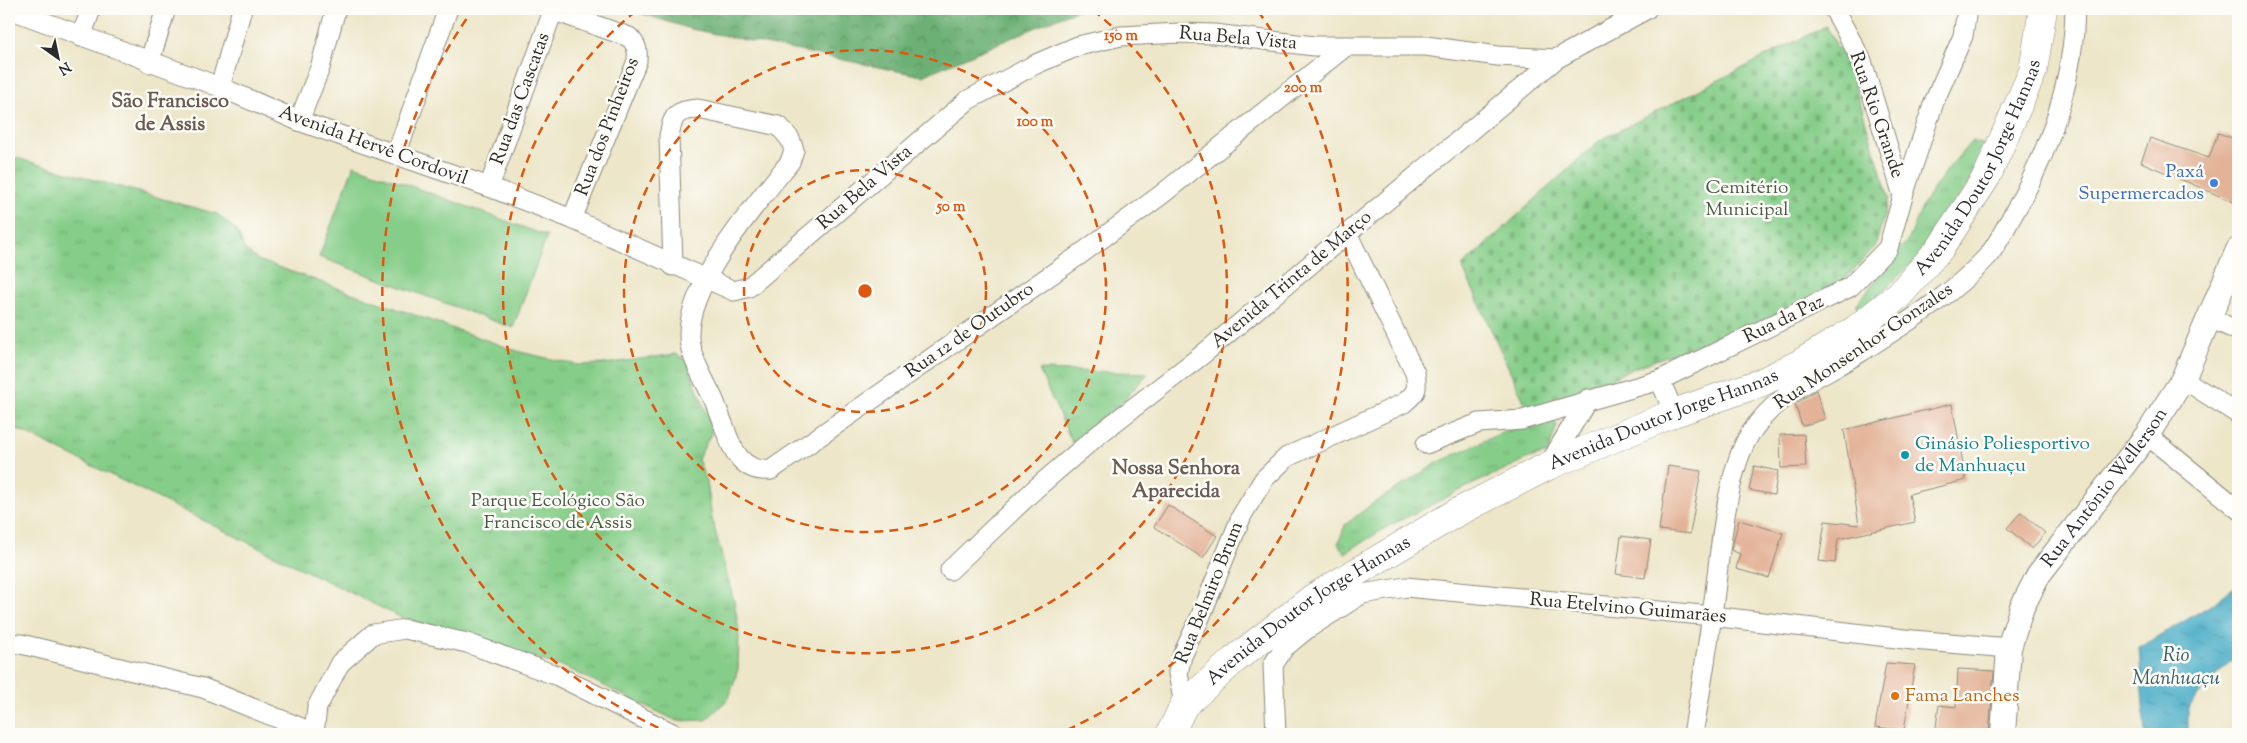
<svg xmlns="http://www.w3.org/2000/svg" width="2247" height="743" font-family="'Sorts Mill Goudy',serif">
<style>
.grass{fill:url(#grass-tufts);stroke:#587c5a}
.forest{fill:url(#forest-crowns);stroke:#4c6e50}
.cemetery{fill:url(#cemetery-stones);stroke:#587c5a}
.pitch{fill:#85cd88;stroke:#587c5a}
.water{fill:url(#water-ripples);stroke:#386c78}
.building{fill:#e3b297}
.lines{fill:none;stroke-linecap:round;stroke-linejoin:round}
.minor-casing{stroke:#8c887a;stroke-width:21}
.tertiary-casing{stroke:#8c887a;stroke-width:26}
.trunk-casing{stroke:#8c887a;stroke-width:29}
.minor{stroke:#fff;stroke-width:19}
.tertiary{stroke:#fff;stroke-width:24}
.trunk{stroke:#fff;stroke-width:28}
.ring{fill:none;stroke:#df570e;stroke-width:2.5;stroke-dasharray:9 6}
.shop-dot{fill:#3f7fe0;stroke:#fdfcf7;stroke-width:2}
.culture-dot{fill:#0f9aa8;stroke:#fdfcf7;stroke-width:2}
.food-dot{fill:#e8710a;stroke:#fdfcf7;stroke-width:2}
.labels{text-anchor:middle;dominant-baseline:central;stroke-width:5;stroke-linejoin:round;paint-order:stroke}
.street-label{font-size:19px;fill:#2b2b2b;stroke:#fdfcf7}
.shop-label{font-size:19px;fill:#366cbe;stroke:#fdfcf7;text-anchor:end}
.park-label{font-size:19px;fill:#465c47;stroke:#fdfcf7}
.culture-label{font-size:19px;fill:#0d838f;stroke:#fdfcf7;text-anchor:start}
.food-label{font-size:19px;fill:#c56008;stroke:#fdfcf7;text-anchor:start}
.neighbourhood-label{font-size:20px;font-weight:bold;fill:#6b5a51;stroke:#fdfcf7}
.water-label{font-size:20px;font-style:italic;fill:#365f69;stroke:#fdfcf7}
.centre{fill:#df570e;stroke:#fdfcf7;stroke-width:2.5}
.ring-label{font-size:15px;text-anchor:middle;font-weight:bold;fill:#df570e;stroke:#fdfcf7;stroke-width:5;stroke-linejoin:round;paint-order:stroke}
</style>
<defs>
<pattern id="grass-tufts" width="24" height="20" patternUnits="userSpaceOnUse" patternTransform="scale(1.25)"><rect width="24" height="20" fill="#85cd88"/><path d="M3 7l-1-3M5 7V3M7 7l1-3M15 17l-1-3M17 17v-4M19 17l1-3" fill="none" stroke="#73b076"/></pattern>
<pattern id="forest-crowns" width="20" height="18" patternUnits="userSpaceOnUse" patternTransform="scale(1.25)"><rect width="20" height="18" fill="#6cb074"/><path d="M2 6a3 3 0 1 1 6 0M12 15a3 3 0 1 1 6 0" fill="none" stroke="#598f5f"/></pattern>
<pattern id="cemetery-stones" width="16" height="16" patternUnits="userSpaceOnUse" patternTransform="scale(1.25)"><rect width="16" height="16" fill="#85cd88"/><path d="M2 7V4a2 2 0 0 1 4 0v3zM10 15v-3a2 2 0 0 1 4 0v3z" fill="#73b076"/></pattern>
<pattern id="water-ripples" width="26" height="14" patternUnits="userSpaceOnUse" patternTransform="scale(1.25)"><rect width="26" height="14" fill="#46acc6"/><path d="M2 4q2-2 4 0t4 0M15 11q2-2 4 0t4 0" fill="none" stroke="#3b8ca1"/></pattern>
</defs>
<rect width="100%" height="100%" fill="#fdfcf7"/>
<filter id="ink" filterUnits="userSpaceOnUse"><feTurbulence type="fractalNoise" baseFrequency=".02" numOctaves="2"/><feDisplacementMap in="SourceGraphic" scale="10" xChannelSelector="R" yChannelSelector="G"/><feConvolveMatrix kernelMatrix="1 2 1 2 8 2 1 2 1" color-interpolation-filters="sRGB"/></filter>
<filter id="wash" filterUnits="userSpaceOnUse"><feTurbulence type="fractalNoise" baseFrequency=".0096" numOctaves="4" result="noise"/><feDisplacementMap in="SourceGraphic" scale="20" xChannelSelector="R" yChannelSelector="G"/><feGaussianBlur stdDeviation="1.12" result="paint"/><feColorMatrix in="noise" values="0 0 0 0 0 0 0 0 0 0 0 0 0 0 0 0 0 1.4 0 .05"/><feComposite in="paint" operator="in"/></filter>
<g filter="url(#wash)">
<rect width="100%" height="100%" fill="#ede6c9"/>
<g class="grass">
<path d="M 1972,141 L 1985,145 L 1987,153 L 1926,250 L 1861,312 L 1856,305 L 1910,237 L 1923,204 L 1947,170 Z"/>
<path d="M 9,156 L 217,214 L 237,231 L 245,250 L 258,260 L 520,352 L 578,365 L 604,364 L 676,354 L 686,360 L 711,425 L 711,434 L 698,459 L 708,488 L 712,519 L 734,601 L 739,631 L 738,669 L 729,698 L 706,720 L 677,721 L 567,668 L 406,620 L 9,425 Z"/>
<path d="M 1039,370 L 1148,373 L 1077,453 Z"/>
<path d="M 1550,418 L 1557,425 L 1548,453 L 1529,458 L 1467,487 L 1387,527 L 1345,553 L 1338,544 L 1345,525 L 1372,504 L 1439,462 L 1503,432 Z"/>
</g>
<path class="forest" d="M 627,9 L 1079,9 L 922,76 L 691,29 Z"/>
<path class="cemetery" d="M 1826,26 L 1850,70 L 1889,198 L 1875,247 L 1839,285 L 1792,309 L 1626,371 L 1591,391 L 1528,410 L 1462,266 L 1600,140 Z"/>
<path class="pitch" d="M 354,165 L 547,236 L 513,328 L 319,257 Z"/>
<path class="water" d="M 2238,584 L 2238,655 L 2217,674 L 2188,707 L 2188,734 L 2145,734 L 2139,648 L 2211,605 Z"/>
<g id="blocks">
<g class="building">
<path d="M 2218,133 L 2238,140 L 2238,204 L 2141,162 L 2150,138 L 2209,158 Z"/>
<path d="M 1816,390 L 1825,419 L 1802,426 L 1795,404 Z"/>
<path d="M 1952,404 L 1966,480 L 1909,494 L 1915,522 L 1838,539 L 1835,563 L 1819,561 L 1825,521 L 1859,525 L 1844,430 Z"/>
<path d="M 1804,434 L 1806,467 L 1781,468 L 1780,435 Z"/>
<path d="M 1668,466 L 1701,471 L 1690,534 L 1659,530 Z"/>
<path d="M 1754,466 L 1778,471 L 1774,495 L 1749,490 Z"/>
<path d="M 1168,505 L 1217,536 L 1203,558 L 1154,527 Z"/>
<path d="M 2021,512 L 2045,533 L 2032,549 L 2007,528 Z"/>
<path d="M 1739,520 L 1783,533 L 1769,578 L 1736,569 L 1740,554 L 1731,550 Z"/>
<path d="M 1621,536 L 1651,540 L 1645,578 L 1616,574 Z"/>
<path d="M 1886,663 L 1915,665 L 1904,730 L 1875,727 Z"/>
<path d="M 1958,669 L 1994,671 L 1989,734 L 1935,734 L 1939,705 L 1956,707 Z"/>
</g>
</g>
</g>
<g filter="url(#ink)">
<use href="#blocks" fill-opacity="0" stroke="#8c887a" stroke-width="1"/>
<g class="lines">
<defs>
<g id="minor">
<path d="M 9,9 L 220,87 L 299,121 L 489,187 L 572,219 L 734,291 L 749,287 L 968,100 L 1036,64 L 1078,46 L 1121,36 L 1180,33 L 1214,34 L 1314,46 L 1426,46 L 1498,56 L 1556,59"/>
<path d="M 549,9 L 629,37 C 637,45 638,50 637,61 L 572,219"/>
<path d="M 1834,9 L 1862,61 L 1903,196"/>
<path d="M 81,37 L 91,9"/>
<path d="M 149,63 L 166,9"/>
<path d="M 220,87 L 242,9"/>
<path d="M 299,121 L 320,68 L 336,9"/>
<path d="M 396,155 L 448,9"/>
<path d="M 489,187 L 553,11"/>
<path d="M 673,266 L 669,136 C 673,115 676,110 698,109 L 779,126 L 790,139 L 794,150 L 790,162 C 758,201 679,292 690,345 C 694,364 705,381 713,398 C 717,407 720,417 724,426 C 732,451 743,473 771,470 L 1078,256 L 1161,195 L 1346,46"/>
<path d="M 2210,318 L 2238,331"/>
<path d="M 2183,379 L 2238,414"/>
<path d="M 1660,380 L 1674,413"/>
<path d="M 2147,435 L 2238,509"/>
<path d="M 1426,444 L 1479,423 L 1522,420 L 1660,380 L 1850,287 L 1888,248 L 1903,196 L 1934,102 L 1963,36 L 1967,9"/>
<path d="M 1548,466 L 1588,399"/>
<path d="M 950,570 L 1034,490 L 1098,435 L 1202,355 L 1556,59 L 1647,9"/>
<path d="M 9,643 L 21,644 L 203,688 L 314,733"/>
<path d="M 1184,705 L 1178,673 L 1182,656 L 1199,620 L 1242,515 L 1264,479 L 1287,457 L 1404,403 C 1417,392 1418,390 1415,373 L 1347,233"/>
<path d="M 314,734 L 317,707 L 340,663 L 373,634 L 405,629 L 467,643 L 558,676 L 674,734"/>
<path d="M 1276,734 L 1273,665 L 1284,648 L 1307,629 L 1362,594 L 1406,587 L 1712,616 L 1913,640 L 2009,648"/>
<path d="M 1693,734 C 1701,690 1708,645 1714,600 C 1720,554 1726,472 1750,434 C 1779,390 1819,378 1861,352 C 1906,323 1951,296 1987,257 C 1996,247 2003,232 2010,220 C 2047,156 2074,83 2075,9"/>
</g>
<g id="tertiary">
<path id="s1" d="M 2003,734 L 2009,648 L 2022,607 L 2039,574 L 2147,435 L 2183,379 L 2238,250"/>
</g>
<g id="trunk">
<path id="s2" d="M 1170,734 L 1184,705 L 1234,660 L 1313,598 L 1456,513 L 1548,466 L 1674,413 L 1760,383 L 1799,364 L 1855,330 L 1900,294 L 1941,247 L 1987,176 L 2033,71 L 2043,9"/>
</g>
</defs>
<use href="#minor" class="minor-casing"/>
<use href="#tertiary" class="tertiary-casing"/>
<use href="#trunk" class="trunk-casing"/>
<use href="#minor" class="minor"/>
<use href="#tertiary" class="tertiary"/>
<use href="#trunk" class="trunk"/>
</g>
</g>
<g class="ring">
<circle cx="865" cy="291" r="121"/>
<circle cx="865" cy="291" r="241"/>
<path d="M1093 10A362 362 0 1 1 637 10"/>
<path d="M672 734A483 483 0 0 1 472 11M1258 11A483 483 0 0 1 1058 734"/>
</g>
<circle class="shop-dot" cx="2214" cy="183" r="5"/>
<circle class="culture-dot" cx="1905" cy="455" r="5"/>
<circle class="food-dot" cx="1895" cy="696" r="5"/>
<g class="labels">
<g class="street-label">
<text transform="translate(1238 39) rotate(5)">Rua Bela Vista</text>
<text transform="translate(521 99) rotate(-70)">Rua das Cascatas</text>
<text transform="translate(1876 115) rotate(71)">Rua Rio Grande</text>
<text transform="translate(608 127) rotate(-69)">Rua dos Pinheiros</text>
<text transform="translate(373 146) rotate(20)">Avenida Hervê Cordovil</text>
<text stroke="none"><textPath href="#s2" startOffset="1014">Avenida Doutor Jorge Hannas</textPath></text>
<text transform="translate(865 188) rotate(-41)">Rua Bela Vista</text>
<text transform="translate(1292 280) rotate(-40)">Avenida Trinta de Março</text>
<text transform="translate(1784 320) rotate(-26)">Rua da Paz</text>
<text transform="translate(970 331) rotate(-35)">Rua 12 de Outubro</text>
<text transform="translate(1864 347) rotate(-34)">Rua Monsenhor Gonzales</text>
<text stroke="none"><textPath href="#s2" startOffset="594">Avenida Doutor Jorge Hannas</textPath></text>
<text stroke="none"><textPath href="#s1" startOffset="275">Rua Antônio Wellerson</textPath></text>
<text transform="translate(1210 593) rotate(-68)">Rua Belmiro Brum</text>
<text transform="translate(1628 609) rotate(5)">Rua Etelvino Guimarães</text>
<text stroke="none"><textPath href="#s2" startOffset="189">Avenida Doutor Jorge Hannas</textPath></text>
</g>
<g class="shop-label">
<text x="2204" y="172">Paxá<tspan x="2204" dy="22">Supermercados</tspan></text>
</g>
<g class="park-label">
<text x="1747" y="188">Cemitério<tspan x="1747" dy="22">Municipal</tspan></text>
<text x="558" y="501">Parque Ecológico São<tspan x="558" dy="22">Francisco de Assis</tspan></text>
</g>
<g class="culture-label">
<text x="1915" y="444">Ginásio Poliesportivo<tspan x="1915" dy="22">de Manhuaçu</tspan></text>
</g>
<g class="food-label">
<text x="1905" y="696">Fama Lanches</text>
</g>
<g class="neighbourhood-label">
<text x="170" y="102">São Francisco<tspan x="170" dy="23">de Assis</tspan></text>
<text x="1176" y="469">Nossa Senhora<tspan x="1176" dy="23">Aparecida</tspan></text>
</g>
<g class="water-label">
<text x="2176" y="656">Rio<tspan x="2176" dy="23">Manhuaçu</tspan></text>
</g>
</g>
<circle cx="865" cy="291" r="8" class="centre"/>
<g class="ring-label">
<text x="1121" y="40">150 m</text>
<text x="1303" y="92">200 m</text>
<text x="1035" y="126">100 m</text>
<text x="951" y="211">50 m</text>
</g>
<rect width="2247" height="743" fill="none" stroke="#fdfcf7" stroke-width="30"/>
<g transform="translate(58 58) rotate(147)" stroke="#fdfcf7" stroke-width="4" paint-order="stroke">
<path d="M0-4L9 19L0 12L-9 19Z" fill="#2b2b2b"/>
<text y="-8" font-size="14" font-weight="bold" text-anchor="middle" fill="#2b2b2b">N</text>
</g>
</svg>
